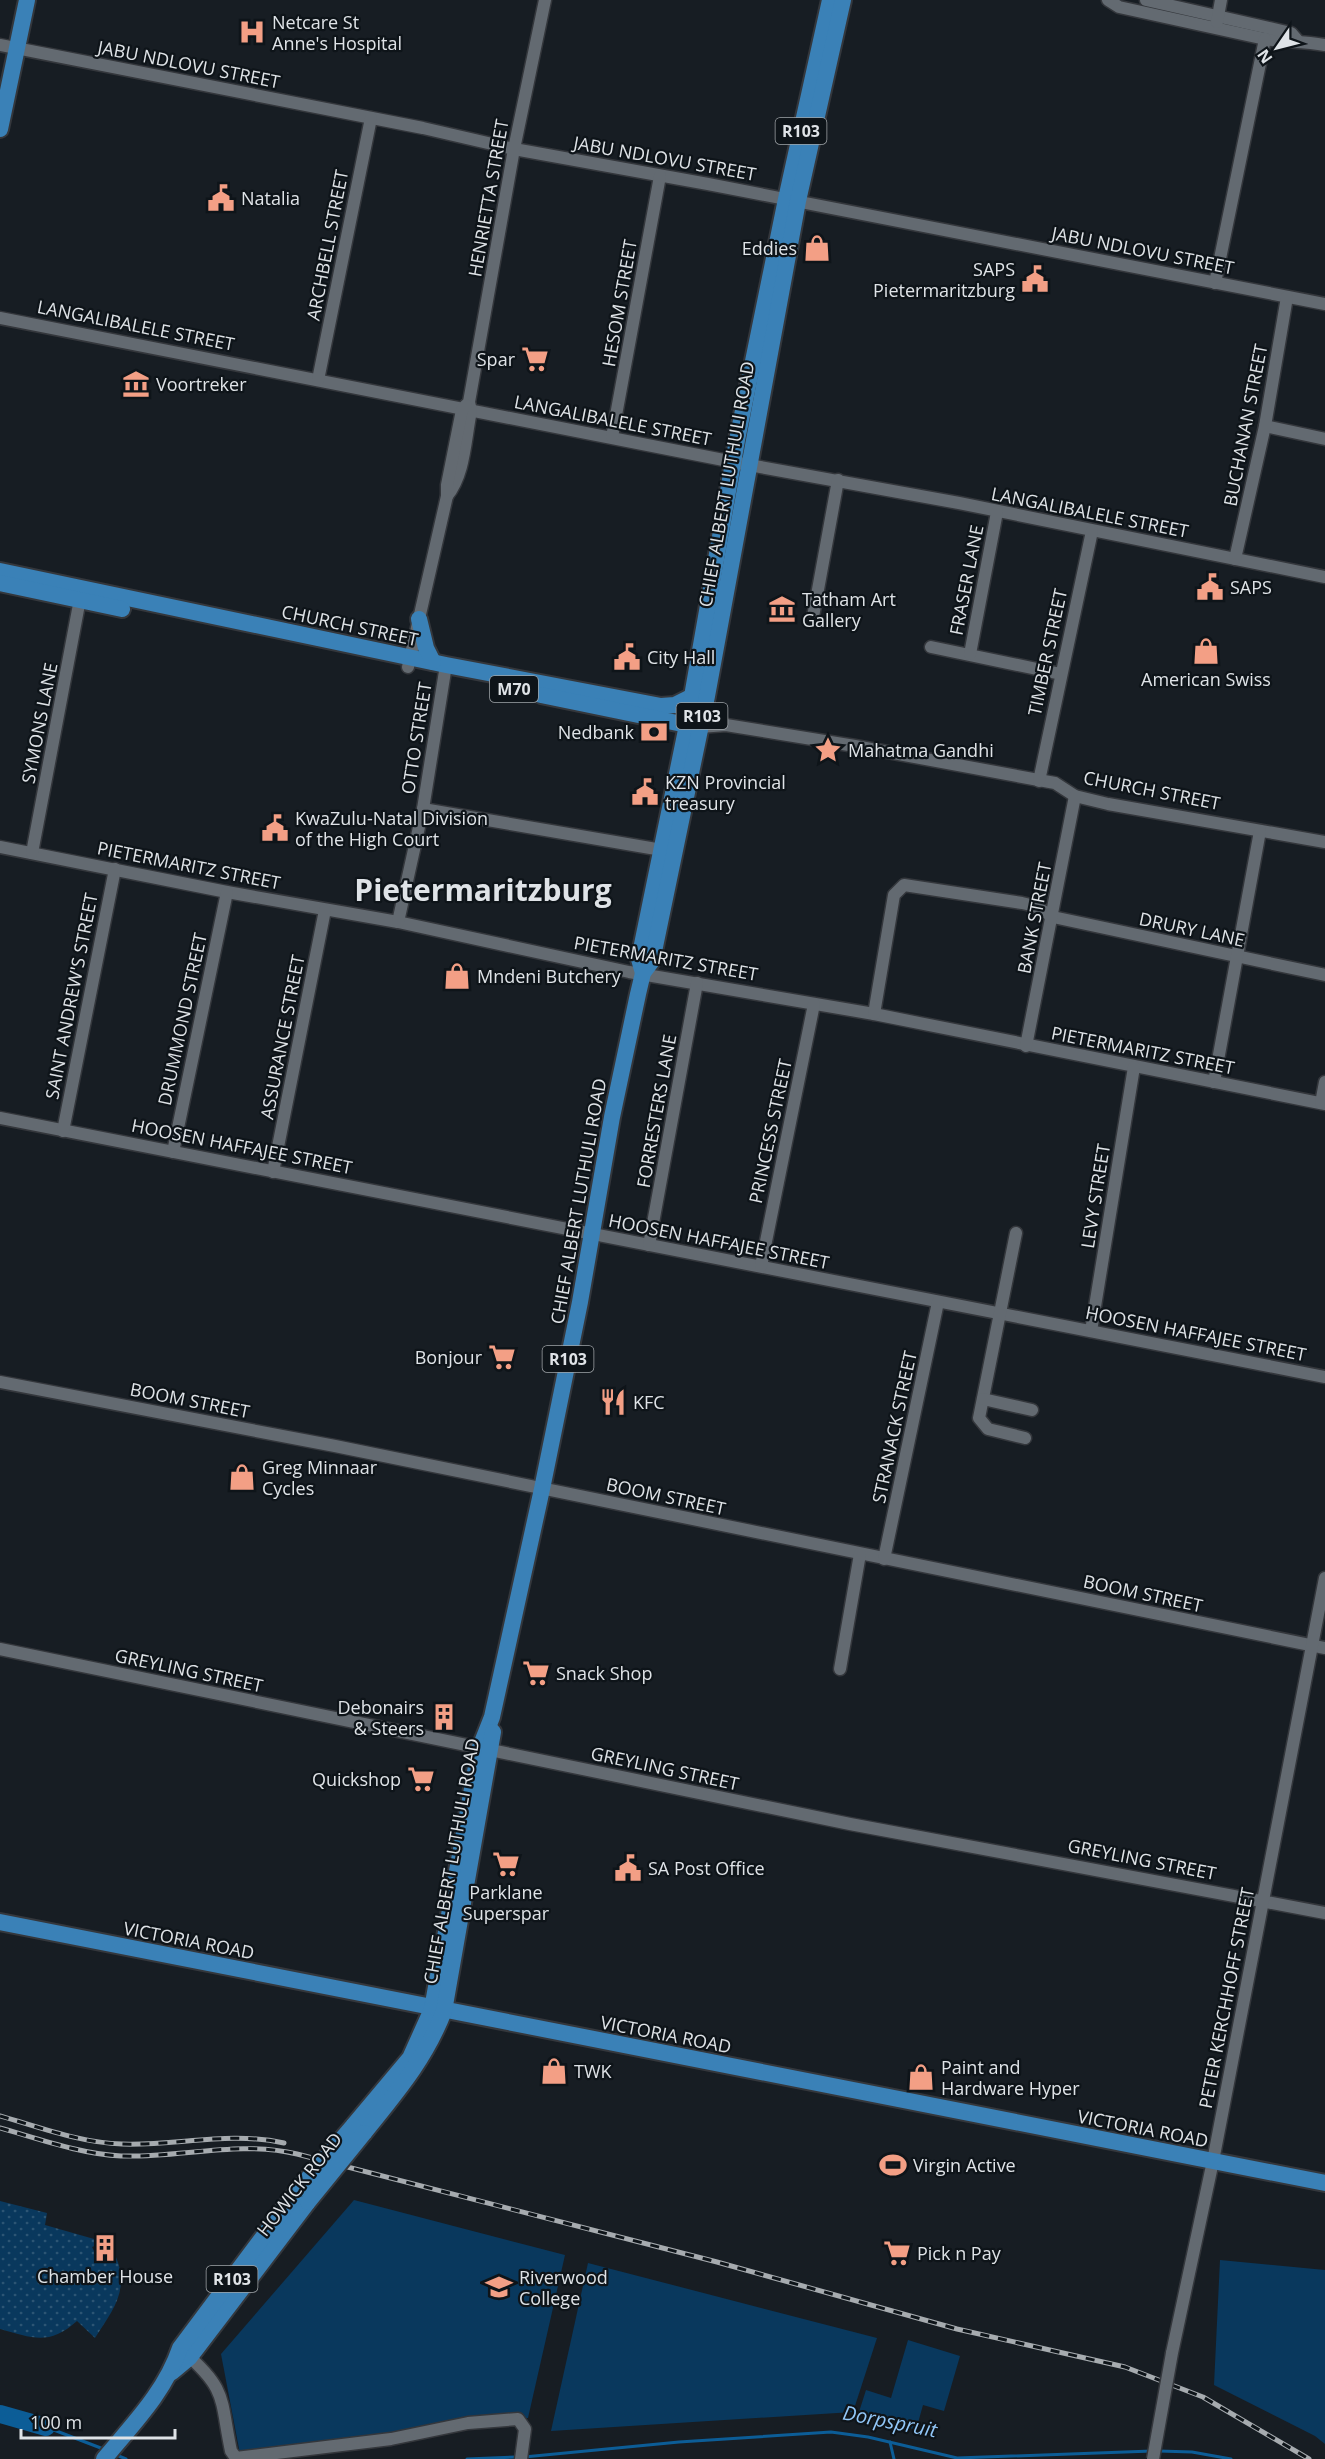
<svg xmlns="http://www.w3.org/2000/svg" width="1325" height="2459" font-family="'Open Sans',sans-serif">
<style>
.grass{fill:url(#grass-dots)}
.park{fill:#09385d}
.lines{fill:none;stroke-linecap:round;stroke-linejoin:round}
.stream{stroke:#0c5d97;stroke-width:3}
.river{stroke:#0c5d97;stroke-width:18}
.minor-casing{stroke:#34373c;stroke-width:15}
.major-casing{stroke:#34373c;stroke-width:20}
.minor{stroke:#636a71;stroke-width:12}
.major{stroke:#3a81b7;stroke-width:16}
.rail-casing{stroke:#a6abaf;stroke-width:5}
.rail{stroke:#0e1419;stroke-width:3;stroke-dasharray:9;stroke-linecap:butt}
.minor-bridge-casing{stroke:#34373c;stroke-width:15;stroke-linecap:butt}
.major-bridge-casing{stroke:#34373c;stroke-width:20;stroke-linecap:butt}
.minor-bridge{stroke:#636a71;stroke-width:12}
.major-bridge{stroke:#3a81b7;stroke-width:16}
.labels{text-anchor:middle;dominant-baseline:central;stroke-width:4.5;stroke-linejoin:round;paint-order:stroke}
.shield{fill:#0e1419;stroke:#a0a5a9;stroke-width:1.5}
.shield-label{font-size:16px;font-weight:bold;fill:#dfe3e7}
.poi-label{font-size:18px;fill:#dfe3e7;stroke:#0e1419;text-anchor:start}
.street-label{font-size:18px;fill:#dfe3e7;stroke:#0e1419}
.water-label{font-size:20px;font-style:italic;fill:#92c7f8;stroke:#0e1419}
.town-label{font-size:30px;font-weight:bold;fill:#dfe3e7;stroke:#0e1419}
</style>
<defs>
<pattern id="grass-dots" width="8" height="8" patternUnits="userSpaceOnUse" patternTransform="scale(1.5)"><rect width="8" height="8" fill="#09385d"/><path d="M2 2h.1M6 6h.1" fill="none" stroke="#2c5574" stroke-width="1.8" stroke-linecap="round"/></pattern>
</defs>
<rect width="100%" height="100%" fill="#171d23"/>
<path class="grass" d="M 0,2201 L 47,2213 L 45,2225 L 94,2239 L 97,2245 L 92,2247 L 98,2259 L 103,2257 L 106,2263 L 116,2257 C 130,2291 112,2311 95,2338 L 77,2321 C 49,2346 33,2338 0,2329 Z"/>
<g class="park">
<path d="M 354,2200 L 565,2255 L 528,2418 L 240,2454 L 221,2354 Z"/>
<path d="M 1220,2260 L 1325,2270 L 1325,2444 L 1315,2436 L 1214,2385 Z"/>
<path d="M 588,2263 L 877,2338 L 853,2412 L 551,2431 Z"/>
<path d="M 908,2340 L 960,2356 L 944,2411 L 923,2405 L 916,2430 L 859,2412 L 866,2390 L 891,2398 Z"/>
</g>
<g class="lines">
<g class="stream">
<path d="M 46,2427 L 106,2450"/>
<path d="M 890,2442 L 894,2459"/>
<path d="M 1159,2451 L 1192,2452 L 1231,2459"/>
<path d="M 114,2454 L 126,2459"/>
<path d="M 524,2457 L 679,2442 L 831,2432 L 868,2437 L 957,2458 L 1152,2451"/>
<path d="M 467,2459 L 517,2457"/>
</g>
<path class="river" d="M 0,2414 L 46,2427"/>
<defs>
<g id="minor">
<path d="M 1108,0 L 1119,7 L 1265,39 C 1286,42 1304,41 1325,45"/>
<path d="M 1146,0 L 1291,33 L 1297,40"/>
<path d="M 1217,22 L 1221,0"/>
<path d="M 0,45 L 423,128 L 514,149 L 708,184 L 1325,304"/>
<path d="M 1215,283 L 1265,39"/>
<path d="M 0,318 L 749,465 L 959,503 L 1325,577"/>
<path d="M 318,380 L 371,118"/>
<path d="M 1265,426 L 1325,439"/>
<path d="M 612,437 L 660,176"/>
<path d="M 447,496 C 465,474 465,439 471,411 L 469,402 L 514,149 L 545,0"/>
<path d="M 1235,559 L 1265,426 L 1287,297"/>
<path d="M 813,617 L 838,480"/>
<path d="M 931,647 L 1061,674"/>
<path d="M 970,654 L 997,512"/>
<path d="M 408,667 L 447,496 L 447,485 L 462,410 L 466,405"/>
<path d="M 700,727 L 726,725 L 855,746 L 1055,783 L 1075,796 L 1108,804 L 1325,842"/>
<path d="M 1039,781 L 1092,531"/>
<path d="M 423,809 L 662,850"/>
<path d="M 0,847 L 227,892 L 398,922 L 629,972 L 874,1014 L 1325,1104"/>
<path d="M 32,853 L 80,599"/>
<path d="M 398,922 L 423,809 L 446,665"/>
<path d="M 874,1014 L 894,895 L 904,885 L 1022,903 L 1035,906 L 1053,917 L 1325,975"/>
<path d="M 1026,1046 L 1075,796"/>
<path d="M 1214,1082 L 1260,831"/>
<path d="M 1321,1103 L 1325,1082"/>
<path d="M 0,1118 L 1325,1377"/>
<path d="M 63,1131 L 115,869"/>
<path d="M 173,1152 L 227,892"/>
<path d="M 273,1172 L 325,910"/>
<path d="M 1016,1233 L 979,1418 L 988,1429 L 1025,1438"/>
<path d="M 649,1245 L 697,983"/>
<path d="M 761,1266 L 814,1004"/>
<path d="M 1091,1331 L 1134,1067"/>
<path d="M 0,1382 L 335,1446 L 1325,1648"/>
<path d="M 983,1399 L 1032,1410"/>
<path d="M 884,1559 L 938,1302"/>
<path d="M 0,1649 L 850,1824 L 1325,1913"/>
<path d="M 840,1669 L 860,1554"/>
<path d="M 184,2352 C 228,2390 220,2399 231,2451 L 236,2458 L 391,2439 L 468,2423 L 518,2419 L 525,2429 L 521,2459"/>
<path d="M 1172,2353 L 1213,2161 L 1325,1578"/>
</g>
<g id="major">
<path d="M 0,129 L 27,0"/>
<path d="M 0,571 L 446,665 L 661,706 L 675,705 L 691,697"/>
<path d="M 0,583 L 122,609"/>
<path d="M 419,619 L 426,648 L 433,662"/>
<path d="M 541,695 L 687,725"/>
<path d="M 643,973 L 639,959 L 687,725 L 737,440 L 786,199 L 830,0"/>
<path d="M 0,1922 L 1325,2183"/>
<path d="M 353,2126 L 410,2058 L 432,2009 L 479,1750 L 492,1717 L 542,1489 L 580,1302 L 612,1117 L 638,994 L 643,973 L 652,961 L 707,696 L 798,201 L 843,0"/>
<path d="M 364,2133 C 396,2093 425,2060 444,2011 L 493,1732"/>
<path d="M 172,2372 L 190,2357 L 308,2202"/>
<path d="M 104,2459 C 133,2424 165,2392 180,2348 L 299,2189"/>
</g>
</defs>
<use href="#minor" class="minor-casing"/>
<use href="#major" class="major-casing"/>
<use href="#minor" class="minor"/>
<use href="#major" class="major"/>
<defs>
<g id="rail">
<path d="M 0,2116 C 39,2127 81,2143 122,2144 C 176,2146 230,2131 284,2143"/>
<path d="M 0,2128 C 39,2139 81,2154 121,2156 C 179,2158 240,2140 297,2154 L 717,2262 L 957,2329 L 1125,2367 L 1203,2397 L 1309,2459"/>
</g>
</defs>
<use href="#rail" class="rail-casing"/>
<use href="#rail" class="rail"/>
<defs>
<path id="minor-bridge" d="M 1153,2459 L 1172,2353"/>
<g id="major-bridge">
<path d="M 299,2189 L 353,2126"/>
<path d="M 308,2202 L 364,2133"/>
</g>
</defs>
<use href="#minor-bridge" class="minor-bridge-casing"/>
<use href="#major-bridge" class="major-bridge-casing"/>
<use href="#minor-bridge" class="minor-bridge"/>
<use href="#major-bridge" class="major-bridge"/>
</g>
<defs>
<symbol id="hospital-bare" viewBox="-9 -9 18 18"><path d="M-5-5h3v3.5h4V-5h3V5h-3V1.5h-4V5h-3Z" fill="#f39f85" stroke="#0e1419" stroke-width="2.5" paint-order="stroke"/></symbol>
<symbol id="civic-bare" viewBox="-9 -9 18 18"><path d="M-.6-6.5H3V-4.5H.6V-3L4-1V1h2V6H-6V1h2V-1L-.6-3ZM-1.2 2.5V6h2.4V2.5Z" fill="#f39f85" stroke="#0e1419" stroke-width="2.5" paint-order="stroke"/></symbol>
<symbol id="shop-bare" viewBox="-9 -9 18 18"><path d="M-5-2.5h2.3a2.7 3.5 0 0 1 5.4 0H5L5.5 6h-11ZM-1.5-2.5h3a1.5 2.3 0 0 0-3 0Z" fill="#f39f85" stroke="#0e1419" stroke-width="2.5" paint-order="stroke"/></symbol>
<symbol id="supermarket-bare" viewBox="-9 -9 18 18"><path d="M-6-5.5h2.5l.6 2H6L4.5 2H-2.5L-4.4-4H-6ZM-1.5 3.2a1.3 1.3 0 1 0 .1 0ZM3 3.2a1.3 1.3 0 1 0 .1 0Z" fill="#f39f85" stroke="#0e1419" stroke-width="2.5" paint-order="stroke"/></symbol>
<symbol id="museum-bare" viewBox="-9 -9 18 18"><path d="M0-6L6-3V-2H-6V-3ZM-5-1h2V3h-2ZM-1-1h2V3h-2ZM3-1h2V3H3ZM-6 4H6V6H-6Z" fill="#f39f85" stroke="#0e1419" stroke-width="2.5" paint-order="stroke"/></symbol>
<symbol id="bank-bare" viewBox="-9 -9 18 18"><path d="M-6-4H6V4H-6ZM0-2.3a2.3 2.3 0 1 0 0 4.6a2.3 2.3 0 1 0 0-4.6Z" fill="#f39f85" stroke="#0e1419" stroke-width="2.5" paint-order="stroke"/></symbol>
<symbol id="sight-bare" viewBox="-9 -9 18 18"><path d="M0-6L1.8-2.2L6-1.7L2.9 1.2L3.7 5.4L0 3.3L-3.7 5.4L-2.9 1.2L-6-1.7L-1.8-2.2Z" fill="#f39f85" stroke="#0e1419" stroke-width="2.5" paint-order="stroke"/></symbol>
<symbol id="restaurant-bare" viewBox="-9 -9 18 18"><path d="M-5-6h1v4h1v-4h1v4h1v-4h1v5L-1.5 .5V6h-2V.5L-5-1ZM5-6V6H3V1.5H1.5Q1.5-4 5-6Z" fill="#f39f85" stroke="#0e1419" stroke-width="2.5" paint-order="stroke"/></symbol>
<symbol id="building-bare" viewBox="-9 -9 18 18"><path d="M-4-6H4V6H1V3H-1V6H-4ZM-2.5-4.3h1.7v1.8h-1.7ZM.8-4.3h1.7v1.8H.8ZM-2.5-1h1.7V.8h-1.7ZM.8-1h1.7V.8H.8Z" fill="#f39f85" stroke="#0e1419" stroke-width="2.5" paint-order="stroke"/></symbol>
<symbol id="stadium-bare" viewBox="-9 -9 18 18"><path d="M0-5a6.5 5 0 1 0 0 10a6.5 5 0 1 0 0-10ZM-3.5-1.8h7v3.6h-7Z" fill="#f39f85" stroke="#0e1419" stroke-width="2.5" paint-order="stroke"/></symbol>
<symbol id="school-bare" viewBox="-9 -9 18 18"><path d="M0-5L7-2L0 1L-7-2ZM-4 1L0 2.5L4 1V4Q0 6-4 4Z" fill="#f39f85" stroke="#0e1419" stroke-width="2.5" paint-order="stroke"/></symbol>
</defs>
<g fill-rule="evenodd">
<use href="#hospital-bare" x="233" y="13" width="38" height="38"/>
<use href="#civic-bare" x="202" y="179" width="38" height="38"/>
<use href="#shop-bare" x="798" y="229" width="38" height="38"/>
<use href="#civic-bare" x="1016" y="260" width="38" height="38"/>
<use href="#supermarket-bare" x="516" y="340" width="38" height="38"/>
<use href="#museum-bare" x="117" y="365" width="38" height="38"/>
<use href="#civic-bare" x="1191" y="568" width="38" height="38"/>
<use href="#museum-bare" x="763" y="590" width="38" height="38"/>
<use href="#shop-bare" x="1187" y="632" width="38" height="38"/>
<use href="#civic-bare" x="608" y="638" width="38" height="38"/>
<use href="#bank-bare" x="635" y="713" width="38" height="38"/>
<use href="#sight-bare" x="809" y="731" width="38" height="38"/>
<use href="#civic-bare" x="626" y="773" width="38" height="38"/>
<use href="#civic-bare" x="256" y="809" width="38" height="38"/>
<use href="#shop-bare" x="438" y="957" width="38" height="38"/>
<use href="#supermarket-bare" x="483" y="1338" width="38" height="38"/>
<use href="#restaurant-bare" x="594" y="1383" width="38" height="38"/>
<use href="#shop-bare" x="223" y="1458" width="38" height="38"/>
<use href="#supermarket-bare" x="517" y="1654" width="38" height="38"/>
<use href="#building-bare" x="425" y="1698" width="38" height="38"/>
<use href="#supermarket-bare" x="402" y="1760" width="38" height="38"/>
<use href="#supermarket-bare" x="487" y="1845" width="38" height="38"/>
<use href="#civic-bare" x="609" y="1849" width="38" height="38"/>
<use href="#shop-bare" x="535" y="2052" width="38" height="38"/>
<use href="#shop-bare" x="902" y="2058" width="38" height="38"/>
<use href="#stadium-bare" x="874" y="2146" width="38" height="38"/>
<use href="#building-bare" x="86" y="2229" width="38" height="38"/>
<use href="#supermarket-bare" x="878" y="2234" width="38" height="38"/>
<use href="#school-bare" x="480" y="2268" width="38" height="38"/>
</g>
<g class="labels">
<g class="shield">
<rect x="775.5" y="118" width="51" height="26" rx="4.5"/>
<rect x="490" y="676" width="48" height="26" rx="4.5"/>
<rect x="676.5" y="703" width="51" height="26" rx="4.5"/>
<rect x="542.5" y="1346" width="51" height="26" rx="4.5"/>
<rect x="206.5" y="2266" width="51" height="26" rx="4.5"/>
</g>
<g class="shield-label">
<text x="801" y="131">R103</text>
<text x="514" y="689">M70</text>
<text x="702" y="716">R103</text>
<text x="568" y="1359">R103</text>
<text x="232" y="2279">R103</text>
</g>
<g class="poi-label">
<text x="272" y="22">Netcare St<tspan x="272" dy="21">Anne's Hospital</tspan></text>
<text x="241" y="198">Natalia</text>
<text x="797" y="248" text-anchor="end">Eddies</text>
<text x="1015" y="269" text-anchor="end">SAPS<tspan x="1015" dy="21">Pietermaritzburg</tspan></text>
<text x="515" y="359" text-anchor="end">Spar</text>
<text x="156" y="384">Voortreker</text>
<text x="1230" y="587">SAPS</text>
<text x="802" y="599">Tatham Art<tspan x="802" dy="21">Gallery</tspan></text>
<text x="647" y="657">City Hall</text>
<text x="1206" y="679" text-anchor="middle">American Swiss</text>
<text x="634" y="732" text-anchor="end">Nedbank</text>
<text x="848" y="750">Mahatma Gandhi</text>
<text x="665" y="782">KZN Provincial<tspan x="665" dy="21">treasury</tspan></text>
<text x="295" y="818">KwaZulu-Natal Division<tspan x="295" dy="21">of the High Court</tspan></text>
<text x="477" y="976">Mndeni Butchery</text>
<text x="482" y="1357" text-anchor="end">Bonjour</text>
<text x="633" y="1402">KFC</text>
<text x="262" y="1467">Greg Minnaar<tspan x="262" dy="21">Cycles</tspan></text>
<text x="556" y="1673">Snack Shop</text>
<text x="424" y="1707" text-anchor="end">Debonairs<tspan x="424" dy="21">&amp; Steers</tspan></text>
<text x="401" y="1779" text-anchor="end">Quickshop</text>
<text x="648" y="1868">SA Post Office</text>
<text x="506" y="1892" text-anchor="middle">Parklane<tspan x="506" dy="21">Superspar</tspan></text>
<text x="941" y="2067">Paint and<tspan x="941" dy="21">Hardware Hyper</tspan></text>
<text x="574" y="2071">TWK</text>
<text x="913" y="2165">Virgin Active</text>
<text x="917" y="2253">Pick n Pay</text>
<text x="105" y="2276" text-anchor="middle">Chamber House</text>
<text x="519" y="2277">Riverwood<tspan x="519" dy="21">College</tspan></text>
</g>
<g class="street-label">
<text transform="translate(189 64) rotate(11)">JABU NDLOVU STREET</text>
<text transform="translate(665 158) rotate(10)">JABU NDLOVU STREET</text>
<text transform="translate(488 198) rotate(-80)">HENRIETTA STREET</text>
<text transform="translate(327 245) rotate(-79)">ARCHBELL STREET</text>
<text transform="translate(1143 250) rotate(11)">JABU NDLOVU STREET</text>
<text transform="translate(619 303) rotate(-80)">HESOM STREET</text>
<text transform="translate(136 325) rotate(11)">LANGALIBALELE STREET</text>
<text transform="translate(613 420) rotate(11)">LANGALIBALELE STREET</text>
<text transform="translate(1245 425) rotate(-79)">BUCHANAN STREET</text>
<text transform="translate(726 484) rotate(-80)">CHIEF ALBERT LUTHULI ROAD</text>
<text transform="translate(1090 512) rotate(11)">LANGALIBALELE STREET</text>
<text transform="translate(966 580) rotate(-79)">FRASER LANE</text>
<text transform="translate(350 625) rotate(12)">CHURCH STREET</text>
<text transform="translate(1047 652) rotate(-78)">TIMBER STREET</text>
<text transform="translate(39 723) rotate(-79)">SYMONS LANE</text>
<text transform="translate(416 738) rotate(-81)">OTTO STREET</text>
<text transform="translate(1152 790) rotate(11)">CHURCH STREET</text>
<text transform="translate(189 865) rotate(11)">PIETERMARITZ STREET</text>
<text transform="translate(1034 918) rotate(-79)">BANK STREET</text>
<text transform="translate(1192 929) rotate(12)">DRURY LANE</text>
<text transform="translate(666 958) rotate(10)">PIETERMARITZ STREET</text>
<text transform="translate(71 996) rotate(-79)">SAINT ANDREW'S STREET</text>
<text transform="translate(182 1019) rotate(-78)">DRUMMOND STREET</text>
<text transform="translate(282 1037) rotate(-79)">ASSURANCE STREET</text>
<text transform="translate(1143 1050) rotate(11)">PIETERMARITZ STREET</text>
<text transform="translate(656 1111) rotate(-80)">FORRESTERS LANE</text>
<text transform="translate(770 1131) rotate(-78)">PRINCESS STREET</text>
<text transform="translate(242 1146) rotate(11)">HOOSEN HAFFAJEE STREET</text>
<text transform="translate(1095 1196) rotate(-81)">LEVY STREET</text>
<text transform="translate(578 1201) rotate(-80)">CHIEF ALBERT LUTHULI ROAD</text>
<text transform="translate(719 1241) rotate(11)">HOOSEN HAFFAJEE STREET</text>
<text transform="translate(1196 1333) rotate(11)">HOOSEN HAFFAJEE STREET</text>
<text transform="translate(190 1400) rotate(11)">BOOM STREET</text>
<text transform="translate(894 1427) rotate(-78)">STRANACK STREET</text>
<text transform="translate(666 1496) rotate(12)">BOOM STREET</text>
<text transform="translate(1143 1593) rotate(12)">BOOM STREET</text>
<text transform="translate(189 1670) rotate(12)">GREYLING STREET</text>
<text transform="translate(665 1768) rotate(12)">GREYLING STREET</text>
<text transform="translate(1142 1859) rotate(11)">GREYLING STREET</text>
<text transform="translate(451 1861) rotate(-80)">CHIEF ALBERT LUTHULI ROAD</text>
<text transform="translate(189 1940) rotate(11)">VICTORIA ROAD</text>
<text transform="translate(1226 1998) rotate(-79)">PETER KERCHHOFF STREET</text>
<text transform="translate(666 2034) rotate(11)">VICTORIA ROAD</text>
<text transform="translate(1143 2128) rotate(11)">VICTORIA ROAD</text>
<text transform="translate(299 2184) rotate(-52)">HOWICK ROAD</text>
</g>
<g class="water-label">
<text transform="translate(890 2421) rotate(11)">Dorpspruit</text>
</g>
<g class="town-label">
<text x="483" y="889">Pietermaritzburg</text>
</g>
</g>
<g transform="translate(1277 48) rotate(235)" stroke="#0e1419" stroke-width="4.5" paint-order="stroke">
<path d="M0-4.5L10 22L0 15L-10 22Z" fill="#dfe3e7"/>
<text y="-9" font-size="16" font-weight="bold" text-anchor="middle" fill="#dfe3e7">N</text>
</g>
<path d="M21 2429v9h154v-9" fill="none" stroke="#dfe3e7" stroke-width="3"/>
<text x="30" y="2429" font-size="18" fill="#dfe3e7" stroke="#0e1419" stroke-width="4.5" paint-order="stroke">100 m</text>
</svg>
